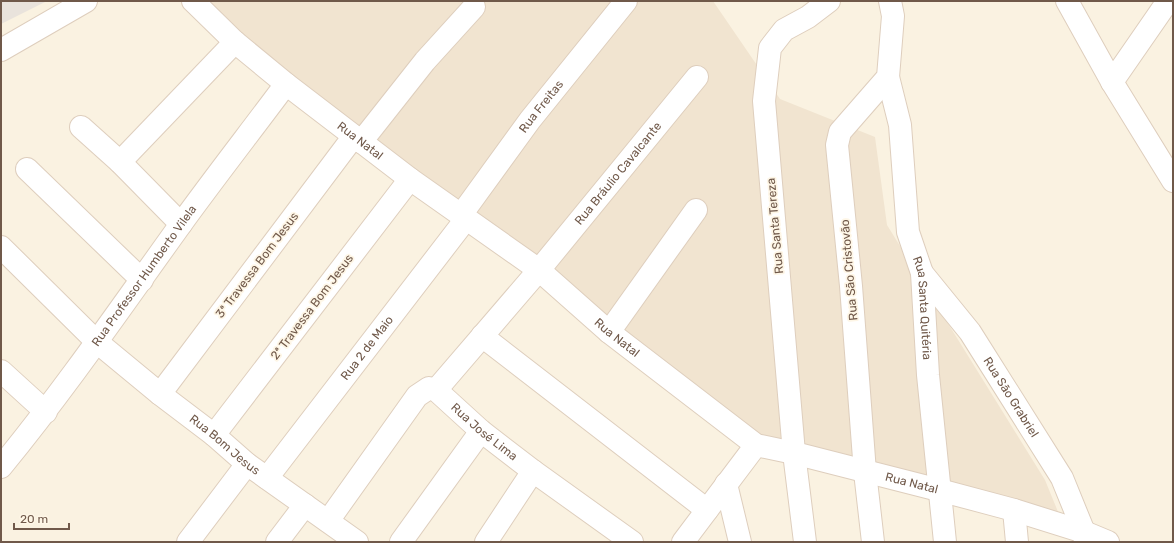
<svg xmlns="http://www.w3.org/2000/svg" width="1174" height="543" font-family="Rubik,sans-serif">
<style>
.residential{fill:#f1e4d0}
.industrial{fill:#e9e3dc}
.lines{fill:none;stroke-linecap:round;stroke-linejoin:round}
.minor-casing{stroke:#decebd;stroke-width:24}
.minor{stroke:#fff;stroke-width:22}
.labels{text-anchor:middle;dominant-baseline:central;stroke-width:3.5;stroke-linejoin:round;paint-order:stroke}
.street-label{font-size:12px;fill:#70594a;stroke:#fef6e6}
</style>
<rect width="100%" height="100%" fill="#faf2e1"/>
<path class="residential" d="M 209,1 L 713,1 L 780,99 L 875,137 L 887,225 L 1045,480 L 1063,524 L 774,445 L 309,96 Z"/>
<path class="industrial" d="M 1,1 L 47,1 L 1,24 Z"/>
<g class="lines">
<defs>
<g id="minor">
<path id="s1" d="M 193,1 L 235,42 L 286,84 L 410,179 L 539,270 L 609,332 L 756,445 L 794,453 L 939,490 L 1014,510 L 1084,532 L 1108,542"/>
<path d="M 1067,1 L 1112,82 L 1173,181"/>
<path d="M 1,50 L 86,1"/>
<path id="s2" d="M 888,77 L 900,125 L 908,232 L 922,273 L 928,375 L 945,542"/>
<path d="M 1112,82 L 1168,1"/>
<path d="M 81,127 L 120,162 L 181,224"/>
<path d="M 361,142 L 425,61 L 474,7"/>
<path d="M 120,162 L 235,42"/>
<path d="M 27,169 L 142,280"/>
<path id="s3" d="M 461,215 L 530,120 L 626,1"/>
<path id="s4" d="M 1,247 L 97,342 L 160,394 L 214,435 L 247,464 L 357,542"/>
<path id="s5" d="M 922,273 L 970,332 L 1062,478 L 1084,532 L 1085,541"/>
<path d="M 609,332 L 696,210"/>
<path d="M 482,336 L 707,510"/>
<path d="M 1,371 L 46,412"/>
<path id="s6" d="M 436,390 L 539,270 L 697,77"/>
<path d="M 160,394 L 354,136"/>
<path d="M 214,435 L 410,179"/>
<path id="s7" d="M 1,467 C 65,389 122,306 181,224 C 215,177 251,131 286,84"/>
<path id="s8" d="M 267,478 L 466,219"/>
<path d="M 726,484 L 740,542"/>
<path d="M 1014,510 L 1017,542"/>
<path id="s9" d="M 328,521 L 417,396 L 429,388 L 436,390 L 481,431 L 533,471 L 632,542"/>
<path d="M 188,542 L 247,464"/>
<path d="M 277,542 L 305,505"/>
<path d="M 401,542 L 481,431"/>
<path d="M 486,542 L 533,471"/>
<path d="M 683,542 L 756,445"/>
<path d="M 805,542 L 794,453 L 764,101 L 770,48 L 784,30 L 808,17 L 829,1"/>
<path d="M 873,542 L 865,472 L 851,286 L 837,145 L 840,132 L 888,77 L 893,16 L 890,1"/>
</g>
</defs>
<use href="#minor" class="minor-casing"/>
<use href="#minor" class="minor"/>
</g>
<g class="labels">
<g class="street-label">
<text stroke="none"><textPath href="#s3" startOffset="135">Rua Freitas</textPath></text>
<text stroke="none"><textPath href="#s1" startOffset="218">Rua Natal</textPath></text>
<text stroke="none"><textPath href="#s6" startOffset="283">Rua Bráulio Cavalcante</textPath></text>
<text transform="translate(775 226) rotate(-95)">Rua Santa Tereza</text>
<text transform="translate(257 265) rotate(-53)">3ª Travessa Bom Jesus</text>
<text transform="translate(849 270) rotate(-95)">Rua São Cristovão</text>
<text stroke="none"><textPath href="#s7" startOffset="239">Rua Professor Humberto Vilela</textPath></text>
<text transform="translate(312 307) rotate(-53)">2ª Travessa Bom Jesus</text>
<text stroke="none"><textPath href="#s2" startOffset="235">Rua Santa Quitéria</textPath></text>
<text stroke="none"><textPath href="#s1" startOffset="542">Rua Natal</textPath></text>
<text stroke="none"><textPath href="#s8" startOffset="164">Rua 2 de Maio</textPath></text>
<text stroke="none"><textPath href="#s5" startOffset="153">Rua São Grabriel</textPath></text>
<text stroke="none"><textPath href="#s9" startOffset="239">Rua José Lima</textPath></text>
<text stroke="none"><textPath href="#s4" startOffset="299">Rua Bom Jesus</textPath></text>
<text stroke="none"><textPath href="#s1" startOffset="878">Rua Natal</textPath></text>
</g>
</g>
<rect width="1174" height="543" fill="none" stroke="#70594a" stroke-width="4"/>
<path d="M14 523v6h55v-6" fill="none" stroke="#70594a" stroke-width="2"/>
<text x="20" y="523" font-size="12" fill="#70594a" stroke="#fef6e6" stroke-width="3" paint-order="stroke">20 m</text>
</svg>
